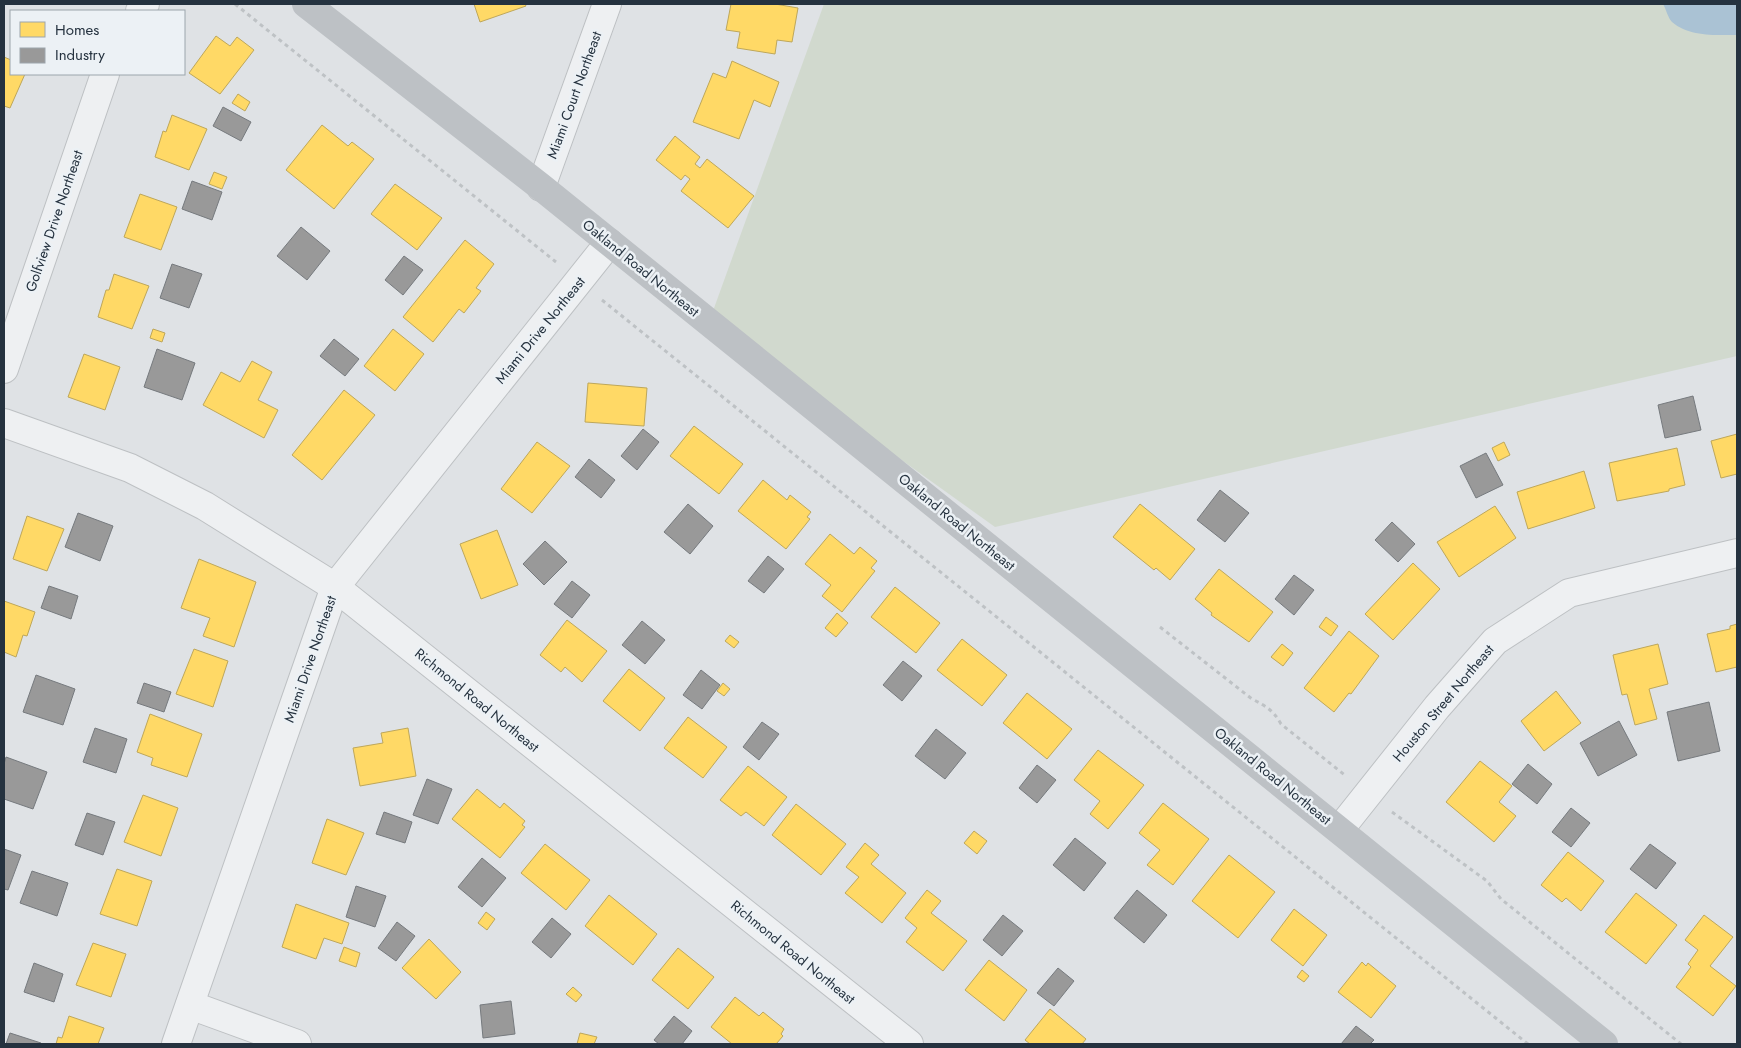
<svg xmlns="http://www.w3.org/2000/svg" width="1741" height="1048" font-family="Jost,sans-serif">
<style>
.green{fill:#d1d9ce}
.water{fill:#aac2d4}
.homes{fill:#ffd966;stroke:#bea75a}
.industry{fill:#999;stroke:#767a7e}
.lines{fill:none;stroke-linecap:round;stroke-linejoin:round}
.minor-casing{stroke:#bdc0c3;stroke-width:30}
.path{stroke:#bec2c5;stroke-width:3;stroke-dasharray:4 4;stroke-linecap:butt}
.minor{stroke:#eef0f2;stroke-width:28}
.secondary{stroke:#bdc1c5;stroke-width:28}
.labels{text-anchor:middle;dominant-baseline:central;stroke-width:5;stroke-linejoin:round;paint-order:stroke}
.street-label{font-size:14px;fill:#25323f;stroke:#ecf1f5}
</style>
<rect width="100%" height="100%" fill="#dfe2e5"/>
<path class="green" d="M 824,4 L 1737,4 L 1737,356 L 995,527 L 709,322 Z"/>
<path class="water" d="M 1663,4 L 1737,4 L 1737,35 C 1716,35 1689,37 1672,22 C 1668,18 1666,9 1663,4 Z"/>
<g class="homes">
<path d="M 474,4 L 525,4 L 526,6 L 480,22 Z"/>
<path d="M 731,4 L 775,4 L 798,8 L 792,42 L 777,40 L 775,54 L 737,48 L 740,32 L 726,30 Z"/>
<path d="M 216,36 L 230,46 L 237,37 L 254,50 L 220,94 L 189,73 Z"/>
<path d="M 4,57 L 11,60 L 11,74 L 25,74 L 10,108 L 4,106 Z"/>
<path d="M 732,61 L 779,82 L 770,107 L 754,100 L 739,139 L 693,122 L 713,73 L 726,78 Z"/>
<path d="M 238,94 L 250,102 L 245,111 L 232,103 Z"/>
<path d="M 172,115 L 207,129 L 189,170 L 155,157 L 163,131 L 166,132 Z"/>
<path d="M 322,125 L 348,146 L 352,142 L 374,159 L 334,209 L 286,170 Z"/>
<path d="M 675,136 L 700,157 L 695,164 L 700,168 L 707,159 L 754,196 L 728,228 L 681,191 L 690,179 L 685,175 L 681,180 L 656,160 Z"/>
<path d="M 214,172 L 227,177 L 222,189 L 209,184 Z"/>
<path d="M 395,184 L 442,218 L 417,250 L 371,214 Z"/>
<path d="M 140,194 L 177,207 L 161,250 L 124,237 Z"/>
<path d="M 465,240 L 494,264 L 476,288 L 481,291 L 464,313 L 459,309 L 433,342 L 403,317 Z"/>
<path d="M 114,274 L 149,286 L 132,329 L 98,317 L 106,290 L 109,290 Z"/>
<path d="M 153,329 L 165,333 L 162,342 L 150,338 Z"/>
<path d="M 393,329 L 424,354 L 395,391 L 364,366 Z"/>
<path d="M 84,354 L 120,367 L 105,410 L 68,397 Z"/>
<path d="M 252,361 L 272,372 L 258,400 L 278,410 L 264,438 L 203,405 L 221,372 L 240,382 Z"/>
<path d="M 588,383 L 647,388 L 644,426 L 585,422 Z"/>
<path d="M 344,390 L 375,415 L 322,480 L 292,455 Z"/>
<path d="M 694,426 L 743,464 L 719,494 L 670,456 Z"/>
<path d="M 1737,434 L 1737,474 L 1721,478 L 1711,441 Z"/>
<path d="M 537,442 L 570,466 L 532,513 L 501,489 Z"/>
<path d="M 1504,442 L 1510,455 L 1498,461 L 1492,448 Z"/>
<path d="M 1677,448 L 1685,485 L 1669,489 L 1669,491 L 1617,501 L 1609,463 Z"/>
<path d="M 1584,471 L 1595,508 L 1528,529 L 1517,492 Z"/>
<path d="M 763,480 L 787,500 L 790,495 L 811,512 L 807,517 L 810,519 L 786,549 L 738,511 Z"/>
<path d="M 1140,504 L 1195,549 L 1170,580 L 1156,568 L 1154,570 L 1113,537 Z"/>
<path d="M 1495,506 L 1516,538 L 1459,577 L 1437,542 Z"/>
<path d="M 27,516 L 64,529 L 47,571 L 13,559 Z"/>
<path d="M 497,530 L 518,585 L 481,599 L 460,544 Z"/>
<path d="M 830,534 L 854,554 L 860,547 L 877,561 L 871,568 L 875,571 L 842,612 L 822,596 L 831,585 L 805,564 Z"/>
<path d="M 199,559 L 256,582 L 234,647 L 203,636 L 210,618 L 181,608 Z"/>
<path d="M 1413,563 L 1440,589 L 1393,640 L 1365,614 Z"/>
<path d="M 1219,569 L 1273,612 L 1249,642 L 1211,615 L 1212,613 L 1195,599 Z"/>
<path d="M 895,587 L 940,623 L 916,653 L 871,617 Z"/>
<path d="M 4,601 L 35,612 L 27,636 L 23,635 L 16,657 L 4,652 Z"/>
<path d="M 837,613 L 848,623 L 836,637 L 825,628 Z"/>
<path d="M 1326,617 L 1338,626 L 1331,636 L 1319,627 Z"/>
<path d="M 567,620 L 607,651 L 582,682 L 565,667 L 561,672 L 540,655 Z"/>
<path d="M 1737,624 L 1737,667 L 1716,672 L 1707,634 L 1730,629 L 1730,626 Z"/>
<path d="M 1349,631 L 1379,656 L 1351,694 L 1349,693 L 1334,712 L 1304,688 Z"/>
<path d="M 730,635 L 739,642 L 734,648 L 725,641 Z"/>
<path d="M 962,639 L 1007,675 L 982,706 L 937,670 Z"/>
<path d="M 1282,644 L 1293,653 L 1283,666 L 1271,657 Z"/>
<path d="M 1658,644 L 1668,684 L 1649,689 L 1657,719 L 1635,725 L 1627,694 L 1622,695 L 1613,655 Z"/>
<path d="M 194,649 L 228,661 L 213,707 L 176,694 Z"/>
<path d="M 629,669 L 665,698 L 640,731 L 603,701 Z"/>
<path d="M 723,683 L 730,689 L 724,696 L 717,691 Z"/>
<path d="M 1556,691 L 1581,723 L 1544,751 L 1521,721 Z"/>
<path d="M 1027,693 L 1072,729 L 1047,759 L 1003,723 Z"/>
<path d="M 150,714 L 202,734 L 187,777 L 151,765 L 153,758 L 137,752 Z"/>
<path d="M 688,717 L 727,747 L 703,778 L 664,748 Z"/>
<path d="M 408,728 L 416,776 L 360,786 L 353,748 L 383,743 L 381,733 Z"/>
<path d="M 1098,750 L 1144,785 L 1108,829 L 1090,814 L 1100,801 L 1074,780 Z"/>
<path d="M 1480,761 L 1512,786 L 1499,802 L 1516,816 L 1494,842 L 1446,802 Z"/>
<path d="M 748,766 L 787,797 L 764,826 L 746,812 L 741,816 L 720,800 Z"/>
<path d="M 477,789 L 500,808 L 504,803 L 525,821 L 522,825 L 525,827 L 500,858 L 452,819 Z"/>
<path d="M 143,795 L 178,808 L 161,856 L 124,842 Z"/>
<path d="M 1163,803 L 1209,839 L 1173,885 L 1147,865 L 1160,850 L 1139,833 Z"/>
<path d="M 796,804 L 846,844 L 821,875 L 772,835 Z"/>
<path d="M 327,819 L 364,833 L 346,875 L 312,863 Z"/>
<path d="M 974,831 L 987,841 L 977,854 L 964,843 Z"/>
<path d="M 865,843 L 879,855 L 871,864 L 906,893 L 882,923 L 845,893 L 859,877 L 846,867 Z"/>
<path d="M 545,844 L 590,880 L 566,910 L 521,873 Z"/>
<path d="M 1568,852 L 1604,881 L 1581,911 L 1566,898 L 1562,902 L 1541,885 Z"/>
<path d="M 1229,855 L 1275,892 L 1238,938 L 1192,901 Z"/>
<path d="M 117,869 L 152,881 L 137,926 L 100,914 Z"/>
<path d="M 927,890 L 941,901 L 931,913 L 967,941 L 943,971 L 906,942 L 917,928 L 905,918 Z"/>
<path d="M 1636,893 L 1677,925 L 1646,964 L 1605,932 Z"/>
<path d="M 609,895 L 657,934 L 633,965 L 585,926 Z"/>
<path d="M 296,904 L 349,923 L 342,944 L 324,938 L 316,959 L 282,947 Z"/>
<path d="M 1294,909 L 1327,935 L 1303,966 L 1271,940 Z"/>
<path d="M 486,912 L 495,919 L 487,930 L 478,923 Z"/>
<path d="M 1704,915 L 1733,937 L 1710,966 L 1736,986 L 1713,1016 L 1676,987 L 1691,967 L 1688,964 L 1698,950 L 1685,940 Z"/>
<path d="M 429,939 L 461,972 L 436,999 L 402,968 Z"/>
<path d="M 93,943 L 126,954 L 111,997 L 76,985 Z"/>
<path d="M 344,947 L 360,953 L 356,967 L 339,961 Z"/>
<path d="M 678,948 L 714,977 L 688,1009 L 652,980 Z"/>
<path d="M 989,960 L 1027,990 L 1004,1021 L 965,990 Z"/>
<path d="M 1362,962 L 1366,966 L 1368,963 L 1396,986 L 1371,1018 L 1338,992 Z"/>
<path d="M 1302,970 L 1309,976 L 1304,982 L 1297,977 Z"/>
<path d="M 573,987 L 582,995 L 576,1002 L 566,994 Z"/>
<path d="M 735,997 L 759,1016 L 763,1012 L 784,1029 L 781,1034 L 783,1036 L 776,1044 L 732,1044 L 711,1027 Z"/>
<path d="M 1050,1009 L 1086,1039 L 1082,1044 L 1030,1044 L 1025,1040 Z"/>
<path d="M 69,1016 L 104,1028 L 98,1044 L 56,1044 L 58,1037 L 62,1038 Z"/>
<path d="M 580,1033 L 597,1037 L 594,1044 L 577,1044 Z"/>
</g>
<g class="industry">
<path d="M 223,107 L 251,122 L 241,141 L 213,126 Z"/>
<path d="M 192,181 L 222,192 L 212,220 L 182,209 Z"/>
<path d="M 301,227 L 330,251 L 307,280 L 277,256 Z"/>
<path d="M 404,256 L 423,270 L 403,295 L 385,280 Z"/>
<path d="M 172,264 L 202,274 L 189,308 L 160,298 Z"/>
<path d="M 334,339 L 359,359 L 345,376 L 320,356 Z"/>
<path d="M 157,349 L 195,363 L 182,400 L 144,387 Z"/>
<path d="M 1693,396 L 1701,430 L 1665,438 L 1658,405 Z"/>
<path d="M 643,429 L 659,442 L 637,470 L 621,456 Z"/>
<path d="M 1486,453 L 1503,485 L 1476,498 L 1460,466 Z"/>
<path d="M 589,459 L 615,480 L 601,498 L 575,477 Z"/>
<path d="M 1220,490 L 1249,513 L 1225,542 L 1197,520 Z"/>
<path d="M 688,504 L 713,526 L 690,554 L 664,532 Z"/>
<path d="M 78,513 L 113,526 L 100,561 L 65,547 Z"/>
<path d="M 1392,522 L 1415,544 L 1398,562 L 1375,540 Z"/>
<path d="M 545,541 L 567,562 L 544,585 L 523,564 Z"/>
<path d="M 768,556 L 784,569 L 764,593 L 748,581 Z"/>
<path d="M 1294,575 L 1314,590 L 1294,615 L 1275,599 Z"/>
<path d="M 572,581 L 590,595 L 572,618 L 554,604 Z"/>
<path d="M 49,586 L 78,596 L 71,619 L 41,608 Z"/>
<path d="M 642,621 L 665,640 L 645,664 L 622,645 Z"/>
<path d="M 903,661 L 922,676 L 902,701 L 883,685 Z"/>
<path d="M 701,670 L 720,685 L 702,709 L 683,695 Z"/>
<path d="M 36,675 L 75,689 L 63,725 L 23,712 Z"/>
<path d="M 144,683 L 171,692 L 164,712 L 137,703 Z"/>
<path d="M 1709,702 L 1720,751 L 1678,761 L 1667,712 Z"/>
<path d="M 1619,721 L 1637,755 L 1598,776 L 1580,743 Z"/>
<path d="M 762,722 L 779,734 L 759,760 L 743,747 Z"/>
<path d="M 95,728 L 127,739 L 116,773 L 83,762 Z"/>
<path d="M 936,729 L 966,753 L 945,779 L 915,756 Z"/>
<path d="M 6,757 L 47,772 L 33,809 L 4,799 L 4,764 Z"/>
<path d="M 1528,764 L 1552,784 L 1537,804 L 1512,784 Z"/>
<path d="M 1037,765 L 1056,780 L 1037,803 L 1019,788 Z"/>
<path d="M 427,779 L 452,789 L 438,824 L 413,815 Z"/>
<path d="M 1571,808 L 1590,823 L 1571,847 L 1552,832 Z"/>
<path d="M 384,812 L 412,822 L 405,843 L 376,834 Z"/>
<path d="M 87,813 L 115,822 L 103,855 L 75,845 Z"/>
<path d="M 1075,838 L 1106,863 L 1084,891 L 1053,865 Z"/>
<path d="M 1650,844 L 1676,863 L 1656,889 L 1630,869 Z"/>
<path d="M 4,849 L 21,855 L 8,890 L 4,889 Z"/>
<path d="M 482,858 L 506,878 L 482,907 L 458,887 Z"/>
<path d="M 32,871 L 68,883 L 57,916 L 20,903 Z"/>
<path d="M 356,886 L 386,896 L 375,927 L 346,917 Z"/>
<path d="M 1137,890 L 1167,915 L 1144,943 L 1114,918 Z"/>
<path d="M 1003,915 L 1023,931 L 1002,956 L 983,940 Z"/>
<path d="M 552,918 L 571,934 L 551,958 L 532,942 Z"/>
<path d="M 397,922 L 415,936 L 396,961 L 378,948 Z"/>
<path d="M 34,963 L 63,974 L 54,1002 L 24,992 Z"/>
<path d="M 1058,968 L 1074,981 L 1054,1006 L 1037,993 Z"/>
<path d="M 511,1001 L 515,1034 L 483,1038 L 480,1005 Z"/>
<path d="M 674,1016 L 692,1031 L 682,1044 L 659,1044 L 654,1040 Z"/>
<path d="M 1356,1026 L 1374,1040 L 1370,1044 L 1341,1044 Z"/>
<path d="M 10,1033 L 41,1043 L 40,1044 L 6,1044 Z"/>
</g>
<g class="lines">
<defs>
<g id="minor">
<path d="M 140,11 L 145,4"/>
<path d="M 541,187 L 607,4"/>
<path d="M 4,369 L 105,74"/>
<path d="M 4,423 L 130,468 L 205,506 L 335,587 L 909,1044"/>
<path d="M 1340,829 L 1437,707 L 1495,641 L 1569,593 L 1737,553"/>
<path d="M 190,1005 L 297,1044"/>
<path d="M 176,1044 L 335,587 L 609,243"/>
</g>
</defs>
<use href="#minor" class="minor-casing"/>
<g class="path">
<path d="M 235,4 L 556,262"/>
<path d="M 602,300 L 1528,1044"/>
<path d="M 1160,627 L 1252,699 C 1266,706 1274,711 1281,724 L 1346,776"/>
<path d="M 1392,812 L 1487,881 L 1501,899 L 1681,1044"/>
</g>
<use href="#minor" class="minor"/>
<path class="secondary" d="M 306,4 L 541,187 L 1604,1044"/>
</g>
<g class="labels">
<g class="street-label">
<text transform="translate(574 95) rotate(-70)">Miami Court Northeast</text>
<text transform="translate(54 221) rotate(-71)">Golfview Drive Northeast</text>
<text transform="translate(641 268) rotate(39)">Oakland Road Northeast</text>
<text transform="translate(540 330) rotate(-51)">Miami Drive Northeast</text>
<text transform="translate(957 522) rotate(39)">Oakland Road Northeast</text>
<text transform="translate(310 659) rotate(-71)">Miami Drive Northeast</text>
<text transform="translate(477 700) rotate(39)">Richmond Road Northeast</text>
<text transform="translate(1443 703) rotate(-50)">Houston Street Northeast</text>
<text transform="translate(1273 776) rotate(39)">Oakland Road Northeast</text>
<text transform="translate(793 952) rotate(39)">Richmond Road Northeast</text>
</g>
</g>
<rect width="1741" height="1048" fill="none" stroke="#25323f" stroke-width="10"/>
<rect x="10" y="10" width="175" height="65" fill="#ecf1f5" stroke="#9ca5ac"/>
<rect x="20" y="22" width="25" height="15" fill="#ffd966" stroke="#9ca5ac"/>
<text x="55" y="35" font-size="15" fill="#25323f">Homes</text>
<rect x="20" y="48" width="25" height="15" fill="#999999" stroke="#9ca5ac"/>
<text x="55" y="60" font-size="15" fill="#25323f">Industry</text>
</svg>
